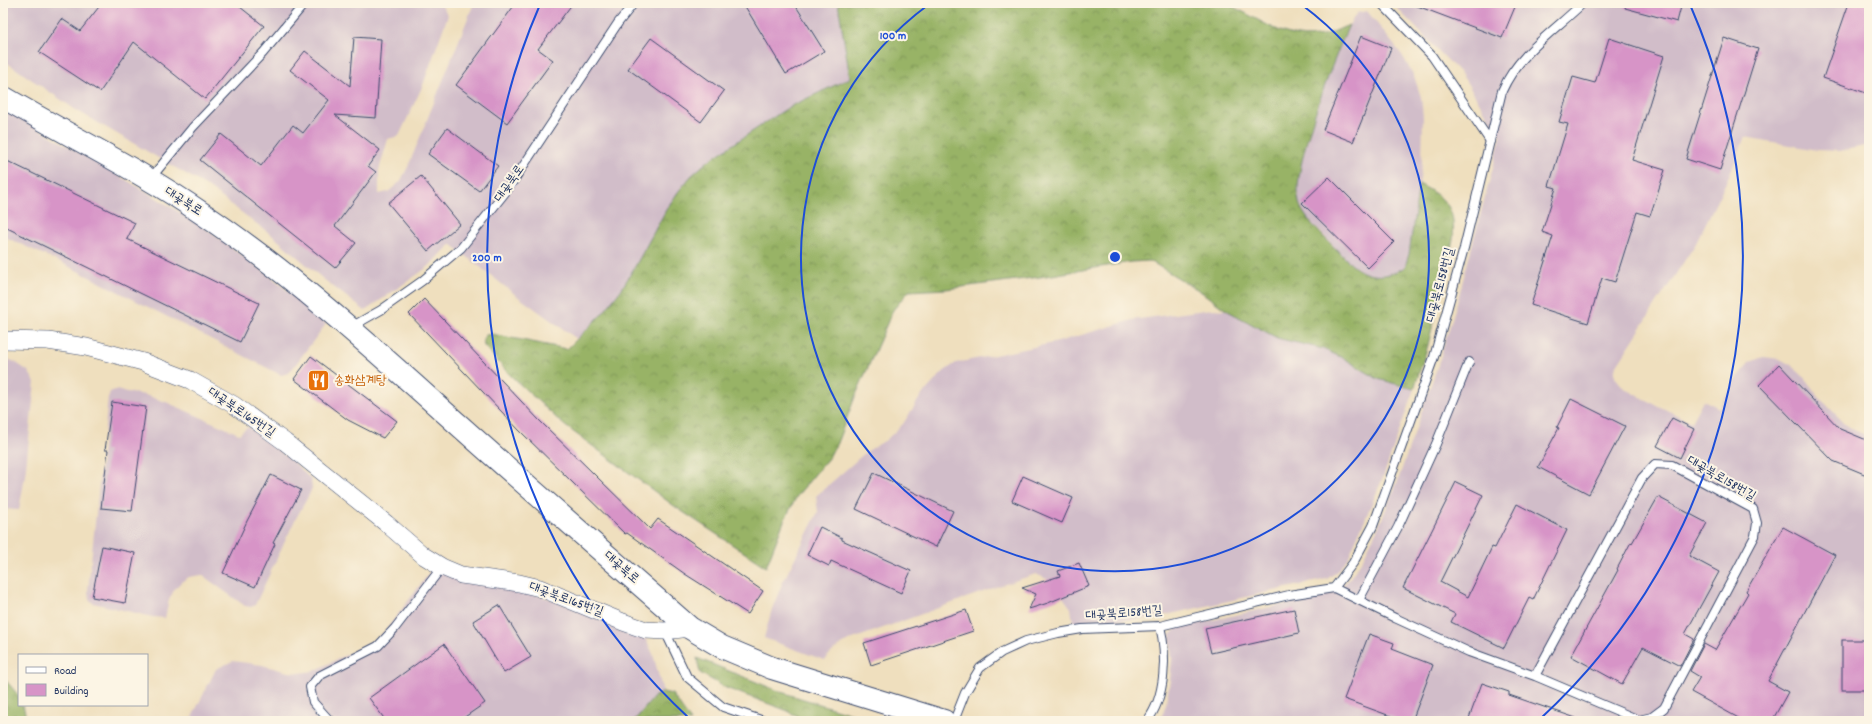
<svg xmlns="http://www.w3.org/2000/svg" width="1872" height="724" font-family="Dekko,'Poor Story',sans-serif">
<style>
.industrial{fill:#d1bdc9}
.forest{fill:url(#forest-crowns);stroke:#5a7162}
.building{fill:#d794c7}
.lines{fill:none;stroke-linecap:round;stroke-linejoin:round}
.lane-casing{stroke:#3b496c;stroke-width:10}
.street-casing{stroke:#3b496c;stroke-width:18}
.secondary-casing{stroke:#3b496c;stroke-width:24}
.lane{stroke:#fff;stroke-width:8}
.street{stroke:#fff;stroke-width:17}
.secondary{stroke:#fff;stroke-width:22}
.ring{fill:none;stroke:#1d4ed8;stroke-width:2}
.labels{text-anchor:middle;dominant-baseline:central;stroke-width:4;stroke-linejoin:round;paint-order:stroke}
.street-label{font-size:13px;fill:#1b2f5e;stroke:#fcf5e5}
.food-label{font-size:13px;fill:#c56008;stroke:#fcf5e5;text-anchor:start}
.centre{fill:#1d4ed8;stroke:#fcf5e5;stroke-width:2}
.ring-label{font-size:12px;text-anchor:middle;font-weight:bold;fill:#1d4ed8;stroke:#fcf5e5;stroke-width:4;stroke-linejoin:round;paint-order:stroke}
</style>
<defs>
<pattern id="forest-crowns" width="20" height="18" patternUnits="userSpaceOnUse"><rect width="20" height="18" fill="#98b366"/><path d="M2 6a3 3 0 1 1 6 0M12 15a3 3 0 1 1 6 0" fill="none" stroke="#7b9257"/></pattern>
</defs>
<rect width="100%" height="100%" fill="#fcf5e5"/>
<filter id="ink" filterUnits="userSpaceOnUse"><feTurbulence type="fractalNoise" baseFrequency=".025" numOctaves="2"/><feDisplacementMap in="SourceGraphic" scale="8" xChannelSelector="R" yChannelSelector="G"/><feConvolveMatrix kernelMatrix="1 2 1 2 8 2 1 2 1" color-interpolation-filters="sRGB"/></filter>
<filter id="wash" filterUnits="userSpaceOnUse"><feTurbulence type="fractalNoise" baseFrequency=".012" numOctaves="4" result="noise"/><feDisplacementMap in="SourceGraphic" scale="16" xChannelSelector="R" yChannelSelector="G"/><feGaussianBlur stdDeviation="0.9" result="paint"/><feColorMatrix in="noise" values="0 0 0 0 0 0 0 0 0 0 0 0 0 0 0 0 0 1.4 0 .05"/><feComposite in="paint" operator="in"/></filter>
<g filter="url(#wash)">
<rect width="100%" height="100%" fill="#efdfbe"/>
<g class="industrial">
<path d="M 3,3 L 440,3 L 448,15 L 423,85 L 399,136 L 388,139 L 379,170 L 379,194 L 388,192 L 400,182 L 408,167 L 474,3 L 838,3 L 850,78 L 789,107 L 708,161 L 621,290 L 603,313 L 577,339 L 517,296 L 451,244 L 428,267 L 365,311 L 322,278 L 273,236 L 205,185 L 76,110 L 3,60 Z"/>
<path d="M 1392,3 L 1869,3 L 1869,145 L 1840,151 L 1817,150 L 1745,137 L 1728,178 L 1696,243 L 1615,368 L 1615,377 L 1623,387 L 1640,397 L 1691,422 L 1703,400 L 1719,408 L 1738,376 L 1750,362 L 1763,357 L 1780,359 L 1791,365 L 1803,376 L 1819,397 L 1845,424 L 1854,430 L 1869,437 L 1869,721 L 1160,721 L 1166,704 L 1170,680 L 1172,659 L 1170,635 L 1177,628 L 1330,594 L 1341,588 L 1349,579 L 1361,562 L 1379,526 L 1397,483 L 1440,359 L 1458,299 L 1501,137 L 1462,75 Z"/>
<path d="M 1367,11 L 1402,55 L 1414,76 L 1421,97 L 1423,117 L 1422,164 L 1409,255 L 1405,267 L 1396,273 L 1382,277 L 1365,273 L 1351,264 L 1306,217 L 1299,202 L 1298,185 L 1301,166 L 1314,117 L 1327,79 L 1338,50 L 1349,25 L 1357,13 Z"/>
<path d="M 3,108 L 150,194 L 203,227 L 266,273 L 299,300 L 326,324 L 289,373 L 281,375 L 62,263 L 3,236 Z"/>
<path d="M 1212,309 L 1226,310 L 1277,338 L 1323,349 L 1345,359 L 1378,379 L 1414,389 L 1382,480 L 1349,556 L 1338,571 L 1327,579 L 1157,617 L 1125,620 L 1073,623 L 1071,608 L 1051,581 L 1036,574 L 1002,585 L 850,640 L 835,649 L 824,660 L 764,638 L 772,609 L 782,584 L 818,512 L 816,496 L 866,452 L 886,440 L 903,424 L 921,396 L 943,372 L 956,363 L 1058,342 L 1132,320 Z"/>
<path d="M 3,357 L 15,362 L 28,371 L 35,382 L 25,476 L 19,510 L 3,509 Z"/>
<path d="M 115,390 L 145,395 L 166,402 L 239,434 L 248,427 L 296,464 L 311,480 L 312,488 L 309,495 L 295,520 L 255,605 L 251,607 L 245,606 L 202,575 L 189,577 L 181,582 L 174,590 L 169,600 L 165,618 L 153,617 L 93,603 L 89,599 L 88,591 L 108,398 L 110,392 Z"/>
<path d="M 433,568 L 555,600 L 646,639 L 653,654 L 663,692 L 655,696 L 634,721 L 190,721 L 216,669 L 233,661 L 262,665 L 288,672 L 300,673 L 314,671 L 374,641 L 385,631 L 399,613 Z"/>
</g>
<g class="forest">
<path d="M 838,3 L 1223,3 C 1253,13 1283,42 1317,36 C 1328,35 1339,29 1349,25 C 1334,58 1290,170 1299,203 C 1305,222 1334,246 1348,261 C 1364,278 1385,280 1405,267 L 1409,254 L 1419,184 C 1447,199 1456,208 1453,240 L 1428,345 L 1414,389 L 1378,379 L 1345,359 L 1323,349 L 1277,338 L 1226,310 L 1200,291 L 1150,261 L 1131,262 L 1040,277 L 946,289 L 909,291 L 893,310 L 855,397 L 837,443 L 829,457 L 797,496 L 784,521 L 766,567 L 677,508 L 564,425 L 510,375 L 484,346 L 483,339 L 486,335 L 492,334 L 567,349 L 603,313 L 621,290 L 637,263 L 666,210 L 678,192 L 691,176 L 708,161 L 789,107 L 850,78 Z"/>
<path d="M 697,658 L 781,692 L 874,721 L 805,721 L 788,711 L 726,688 L 700,673 Z"/>
<path d="M 3,677 L 19,696 L 19,705 L 23,705 L 27,721 L 3,721 Z"/>
<path d="M 663,692 L 672,694 L 691,721 L 634,721 L 655,696 Z"/>
</g>
<g id="blocks">
<g class="building">
<path d="M 102,3 L 235,3 L 264,26 L 205,99 L 134,42 L 100,92 L 39,52 L 62,19 L 80,31 Z"/>
<path d="M 516,3 L 573,3 L 538,49 L 553,60 L 507,123 L 456,85 Z"/>
<path d="M 743,3 L 794,3 L 824,51 L 786,74 Z"/>
<path d="M 1413,3 L 1506,3 L 1515,7 L 1502,38 L 1412,4 Z"/>
<path d="M 1626,3 L 1682,3 L 1677,22 L 1625,8 Z"/>
<path d="M 1849,3 L 1869,3 L 1869,94 L 1823,78 Z"/>
<path d="M 1361,36 L 1391,48 L 1353,142 L 1323,130 Z"/>
<path d="M 354,37 L 381,39 L 376,118 L 335,115 L 380,150 L 368,166 L 376,172 L 335,226 L 356,243 L 335,268 L 200,160 L 221,134 L 261,166 L 293,125 L 303,133 L 329,100 L 290,70 L 305,51 L 350,86 Z"/>
<path d="M 651,38 L 724,91 L 701,122 L 628,69 Z"/>
<path d="M 1609,38 L 1664,56 L 1632,160 L 1665,170 L 1650,216 L 1637,212 L 1615,282 L 1602,278 L 1588,323 L 1531,305 L 1553,236 L 1542,232 L 1556,188 L 1549,186 L 1568,124 L 1559,122 L 1573,77 L 1595,83 Z"/>
<path d="M 1724,38 L 1758,49 L 1720,170 L 1686,159 Z"/>
<path d="M 447,128 L 498,166 L 479,191 L 428,154 Z"/>
<path d="M 3,159 L 135,223 L 127,239 L 259,303 L 240,342 L 3,226 Z"/>
<path d="M 421,176 L 460,224 L 428,251 L 388,203 Z"/>
<path d="M 1329,177 L 1394,242 L 1368,268 L 1302,203 Z"/>
<path d="M 424,299 L 540,421 L 650,529 L 658,519 L 763,591 L 748,614 L 685,574 L 627,533 L 625,534 L 519,430 L 409,314 Z"/>
<path d="M 311,356 L 397,421 L 383,438 L 348,420 L 294,379 Z"/>
<path d="M 1779,364 L 1840,429 L 1869,441 L 1869,476 L 1833,461 L 1759,385 Z"/>
<path d="M 1571,399 L 1625,426 L 1589,494 L 1538,467 L 1559,428 L 1557,427 Z"/>
<path d="M 112,402 L 146,407 L 132,511 L 101,508 L 108,450 L 105,450 Z"/>
<path d="M 1672,418 L 1694,429 L 1680,458 L 1657,446 Z"/>
<path d="M 874,473 L 953,511 L 936,547 L 856,509 Z"/>
<path d="M 271,475 L 301,490 L 273,543 L 275,544 L 255,587 L 223,573 L 247,521 Z"/>
<path d="M 1023,476 L 1073,498 L 1062,523 L 1012,501 Z"/>
<path d="M 1456,482 L 1483,495 L 1440,582 L 1468,597 L 1492,547 L 1495,548 L 1517,504 L 1567,530 L 1533,600 L 1529,598 L 1504,648 L 1451,622 L 1455,614 L 1403,588 Z"/>
<path d="M 1658,497 L 1707,523 L 1689,556 L 1719,572 L 1685,634 L 1694,639 L 1680,666 L 1643,647 L 1622,684 L 1571,656 L 1618,570 L 1617,569 L 1631,542 L 1632,543 Z"/>
<path d="M 820,527 L 842,538 L 842,540 L 911,571 L 901,593 L 831,561 L 829,566 L 807,555 Z"/>
<path d="M 1783,527 L 1835,555 L 1768,681 L 1788,692 L 1772,721 L 1744,721 L 1691,692 L 1700,677 L 1690,671 L 1704,644 L 1715,650 L 1748,593 L 1746,591 Z"/>
<path d="M 102,546 L 135,553 L 125,603 L 92,597 Z"/>
<path d="M 1079,563 L 1089,586 L 1048,603 L 1029,609 L 1036,594 L 1022,588 L 1060,576 L 1058,571 Z"/>
<path d="M 499,605 L 531,657 L 504,673 L 473,621 Z"/>
<path d="M 1294,609 L 1299,633 L 1211,653 L 1205,628 Z"/>
<path d="M 966,610 L 973,631 L 871,665 L 864,643 Z"/>
<path d="M 1369,634 L 1394,643 L 1392,649 L 1433,665 L 1412,721 L 1404,721 L 1344,699 Z"/>
<rect x="1842" y="640" width="27" height="50"/>
<path d="M 444,644 L 485,703 L 459,721 L 386,721 L 369,698 Z"/>
<path d="M 1482,683 L 1509,692 L 1509,695 L 1576,718 L 1576,721 L 1468,721 Z"/>
</g>
</g>
</g>
<g filter="url(#ink)">
<use href="#blocks" fill-opacity="0" stroke="#3b496c" stroke-width="1"/>
<g class="lines">
<defs>
<g id="lane">
<path d="M 1381,3 L 1432,56 L 1490,141"/>
<path d="M 151,178 L 193,127 L 263,53 L 305,3"/>
<path d="M 351,327 L 381,310 L 422,281 L 461,248 L 508,189 L 618,23 L 634,3"/>
<path d="M 1334,588 L 1395,618 L 1469,652 L 1535,676 L 1639,720 L 1652,717 L 1664,708 L 1755,536 L 1757,523 L 1753,509 L 1672,465 L 1655,464 L 1642,478 L 1535,676"/>
<path d="M 1359,600 L 1398,527 L 1436,444 L 1469,362"/>
<path d="M 665,631 L 687,677 L 723,707 L 764,721"/>
<path d="M 330,721 L 313,702 L 310,687 L 319,676 L 378,646 L 395,628 L 442,567"/>
<path d="M 954,721 L 965,693 L 980,668 L 1002,652 L 1026,641 L 1058,633 L 1082,629 L 1160,626 L 1289,595 L 1334,588 L 1353,563 L 1373,526 L 1434,357 L 1464,248 L 1502,91 C 1518,54 1554,31 1583,3"/>
<path d="M 1147,721 C 1166,697 1167,654 1160,626"/>
</g>
<path id="street" d="M 3,340 L 48,341 L 86,347 L 143,362 L 190,380 L 234,405 L 285,442 L 387,524 L 424,556 L 442,567 L 461,575 L 519,583 L 540,588 L 623,622 L 646,630 L 665,631 L 690,628"/>
<path id="secondary" d="M 3,97 C 69,136 140,170 203,214 C 295,276 377,352 460,426 C 536,494 613,561 690,628 L 722,647 L 772,668 L 944,721"/>
</defs>
<use href="#lane" class="lane-casing"/>
<use href="#street" class="street-casing"/>
<use href="#secondary" class="secondary-casing"/>
<use href="#lane" class="lane"/>
<use href="#street" class="street"/>
<use href="#secondary" class="secondary"/>
</g>
</g>
<g class="ring">
<path d="M1302 5A314 314 0 1 1 928 5"/>
<path d="M691 720A628 628 0 0 1 539 7M1691 7A628 628 0 0 1 1539 720"/>
</g>
<defs>
<symbol id="restaurant-square" viewBox="-11 -11 22 22"><rect x="-9" y="-9" width="18" height="18" rx="4" fill="#e8710a" stroke="#fcf5e5"/><path d="M-5-6h1v4h1v-4h1v4h1v-4h1v5L-1.5 .5V6h-2V.5L-5-1ZM5-6V6H3V1.5H1.5Q1.5-4 5-6Z" fill="#fff"/></symbol>
</defs>
<g fill-rule="evenodd">
<use href="#restaurant-square" x="306" y="368" width="25" height="25"/>
</g>
<g class="labels">
<g class="street-label">
<text transform="translate(510 184) rotate(-55)">대곶북로</text>
<text transform="translate(183 202) rotate(32)">대곶북로</text>
<text transform="translate(1441 285) rotate(-75)">대곶북로158번길</text>
<text transform="translate(241 413) rotate(34)">대곶북로165번길</text>
<text transform="translate(1721 479) rotate(30)">대곶북로158번길</text>
<text transform="translate(621 568) rotate(41)">대곶북로</text>
<text transform="translate(566 600) rotate(20)">대곶북로165번길</text>
<text transform="translate(1124 614) rotate(-4)">대곶북로158번길</text>
</g>
<g class="food-label">
<text x="334" y="381">송화삼계탕</text>
</g>
</g>
<circle cx="1115" cy="257" r="6" class="centre"/>
<g class="ring-label">
<text x="893" y="39">100 m</text>
<text x="487" y="261">200 m</text>
</g>
<rect width="1872" height="724" fill="none" stroke="#fcf5e5" stroke-width="16"/>
<rect x="18" y="654" width="130" height="52" fill="#fcf5e5" stroke="#a2a6af"/>
<rect x="26" y="667" width="20" height="6" fill="#ffffff" stroke="#a2a6af"/>
<text x="54" y="674" font-size="12" fill="#1b2f5e">Road</text>
<rect x="26" y="684" width="20" height="12" fill="#d794c7" stroke="#a2a6af"/>
<text x="54" y="694" font-size="12" fill="#1b2f5e">Building</text>
</svg>
